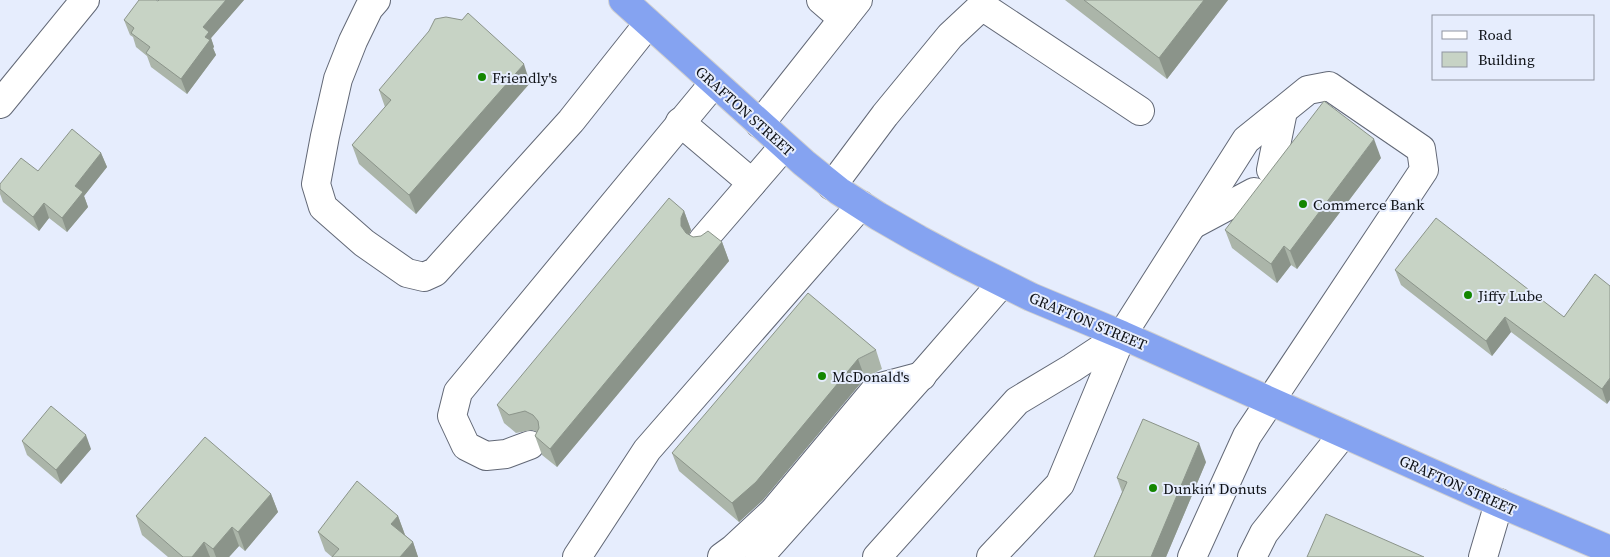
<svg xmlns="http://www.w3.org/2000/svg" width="1610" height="557" font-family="'Source Serif 4',serif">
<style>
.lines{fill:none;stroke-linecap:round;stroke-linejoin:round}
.minor-casing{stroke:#626876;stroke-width:30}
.highway-casing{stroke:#cfcfd0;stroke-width:30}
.minor{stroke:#fff;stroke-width:28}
.highway{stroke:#85a3f1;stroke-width:28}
.wall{fill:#abb5a9}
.shaded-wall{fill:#8b948a}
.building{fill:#c7d3c5;stroke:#8b948a}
.poi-dot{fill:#138600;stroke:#e6edfd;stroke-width:2}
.labels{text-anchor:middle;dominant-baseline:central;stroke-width:4;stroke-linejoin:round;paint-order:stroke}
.poi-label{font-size:15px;fill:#0e1116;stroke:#e6edfd;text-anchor:start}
.street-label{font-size:15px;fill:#0e1116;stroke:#e6edfd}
</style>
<rect width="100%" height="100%" fill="#e6edfd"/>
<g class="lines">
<defs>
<g id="minor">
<path d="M 376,0 L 369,8 L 353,41 L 338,79 L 325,136 L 316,184 L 323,207 L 364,243 L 407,273 L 424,277 L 435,272 L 571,121 L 648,24"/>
<path d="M 821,0 L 843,19"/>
<path d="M 0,104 L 85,0"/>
<path d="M 680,122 L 752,183"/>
<path d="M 760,124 L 858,0"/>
<path d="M 1271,170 L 1283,111"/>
<path d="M 832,186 L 885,115 L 950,36 L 982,6 L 1140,111"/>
<path d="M 1194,224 L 1254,192"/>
<path d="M 703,240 L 784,146"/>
<path d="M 530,445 L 506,454 L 486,456 L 466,446 L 452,416 L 458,392 L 714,83"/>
<path d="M 577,557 L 647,450 L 861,205"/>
<path d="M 722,557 L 733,549 L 774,511 L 877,388 L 922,376"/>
<path d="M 759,557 L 928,368 L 1002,283"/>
<path d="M 877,557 L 1017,401 L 1072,368 L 1122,335"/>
<path d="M 991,557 L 1060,484 L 1122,335 L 1246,140 L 1308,90 L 1329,86 L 1421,149 L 1424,170 L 1247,436 L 1192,557"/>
<path d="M 1252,557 L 1264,533 L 1343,434"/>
<path d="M 1483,557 L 1499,503"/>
</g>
<path id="highway" d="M 623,0 L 804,163 L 839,191 L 878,216 L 918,239 L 959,261 L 1031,297 L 1122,335 L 1499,503 L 1610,550"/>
</defs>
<use href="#minor" class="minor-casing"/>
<use href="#highway" class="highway-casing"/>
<use href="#minor" class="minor"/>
<use href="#highway" class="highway"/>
</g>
<g class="wall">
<path d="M 159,0 L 244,0 L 211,38 L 214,47 L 213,48 L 216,55 L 187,94 L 151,67 L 147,56 L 136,47 L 133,37 L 130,35 L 124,20 L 158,1 Z"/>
<path d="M 1065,0 L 1228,0 L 1167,79 Z"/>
<path d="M 530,83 L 416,214 L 359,164 L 352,145 L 385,107 L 379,90 Z"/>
<path d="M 101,153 L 107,167 L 84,196 L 88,207 L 67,232 L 49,218 L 39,231 L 3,202 L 0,194 L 0,184 L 38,171 Z"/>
<path d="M 1381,158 L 1297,269 L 1291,265 L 1277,283 L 1232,248 L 1225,230 Z"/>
<path d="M 684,211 L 691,230 L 689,235 L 693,237 L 722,242 L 729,261 L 557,467 L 542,455 L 535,436 L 537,432 L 532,430 L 516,433 L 504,423 L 497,405 Z"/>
<path d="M 1395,270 L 1564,317 L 1595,274 L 1607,404 L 1511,332 L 1492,356 L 1401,285 Z"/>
<path d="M 876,350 L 882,369 L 865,378 L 763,500 L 739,522 L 679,471 L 672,453 Z"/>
<path d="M 22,441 L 91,449 L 61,484 L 27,455 Z"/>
<path d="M 1206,462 L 1166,557 L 1094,557 L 1122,492 L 1117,478 Z"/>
<path d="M 271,494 L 278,512 L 245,551 L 239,546 L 229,557 L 168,557 L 142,535 L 136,516 Z"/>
<path d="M 398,516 L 405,535 L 413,542 L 418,557 L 332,557 L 325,551 L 318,532 Z"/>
</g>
<g class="shaded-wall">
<path d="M 226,0 L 244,0 L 211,38 L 214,47 L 213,48 L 216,55 L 187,94 L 181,79 L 203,27 Z"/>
<path d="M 1204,0 L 1228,0 L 1167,79 L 1159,58 Z"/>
<path d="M 524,64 L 530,83 L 416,214 L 409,195 Z"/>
<path d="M 1374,139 L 1381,158 L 1297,269 L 1290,251 Z"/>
<path d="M 101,153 L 107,167 L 84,196 L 88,207 L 67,232 L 62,218 L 75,186 Z"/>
<path d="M 44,203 L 49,218 L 39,231 L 33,217 Z"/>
<path d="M 684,211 L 691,230 L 688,237 L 681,226 L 681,218 Z"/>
<path d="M 722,242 L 729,261 L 557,467 L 550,449 Z"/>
<path d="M 1284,246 L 1291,265 L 1277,283 L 1271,264 Z"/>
<path d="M 1505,317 L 1511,332 L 1492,356 L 1486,341 Z"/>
<path d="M 858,359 L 865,378 L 763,500 L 739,522 L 732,503 Z"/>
<path d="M 1610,378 L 1610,400 L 1607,404 L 1602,389 Z"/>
<path d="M 86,435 L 91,449 L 61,484 L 56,470 Z"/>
<path d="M 1199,443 L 1206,462 L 1166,557 L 1151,557 Z"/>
<path d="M 271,494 L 278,512 L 245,551 L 238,532 Z"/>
<path d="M 398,516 L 405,535 L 398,543 L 391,524 Z"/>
<path d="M 232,527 L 239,546 L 229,557 L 216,557 L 213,549 Z"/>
<path d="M 204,542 L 210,557 L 192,557 Z"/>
<path d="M 413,542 L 418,557 L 400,557 Z"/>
</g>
<g class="building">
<path d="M 139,0 L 156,0 L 158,1 L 159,0 L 226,0 L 203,27 L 209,32 L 205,37 L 210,40 L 181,79 L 146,53 L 150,47 L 131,33 L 134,28 L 124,20 Z"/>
<path d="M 1084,0 L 1204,0 L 1159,58 Z"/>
<path d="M 468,13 L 524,64 L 409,195 L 352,145 L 391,100 L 379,90 L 429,31 L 435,19 L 446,17 L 462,20 Z"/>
<path d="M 1324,101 L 1374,139 L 1290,251 L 1284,246 L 1271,264 L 1225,230 Z"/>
<path d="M 72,129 L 101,153 L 75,186 L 83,192 L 62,218 L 44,203 L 33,217 L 0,189 L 0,184 L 21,158 L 38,171 Z"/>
<path d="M 669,198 L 684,211 L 681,218 L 681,226 L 686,233 L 693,237 L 701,236 L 708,231 L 722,242 L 550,449 L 535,436 L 539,428 L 538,421 L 533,415 L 525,411 L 509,415 L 497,405 Z"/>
<path d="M 1436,218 L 1564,317 L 1595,274 L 1610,286 L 1610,378 L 1602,389 L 1505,317 L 1486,341 L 1395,270 Z"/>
<path d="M 808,293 L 876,350 L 858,359 L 756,482 L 732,503 L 672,453 Z"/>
<path d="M 51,406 L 86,435 L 56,470 L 22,441 Z"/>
<path d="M 1143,419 L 1199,443 L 1151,557 L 1094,557 L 1127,482 L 1117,478 Z"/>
<path d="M 205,437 L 271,494 L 238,532 L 232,527 L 213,549 L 204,542 L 192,557 L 183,557 L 136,516 Z"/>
<path d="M 357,481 L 398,516 L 391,524 L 413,542 L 400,557 L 332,557 L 339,549 L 318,532 Z"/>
<path d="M 1326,514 L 1424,557 L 1307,557 Z"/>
</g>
<g class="poi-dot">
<circle cx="482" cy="77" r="5"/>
<circle cx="1303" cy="204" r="5"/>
<circle cx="1468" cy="295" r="5"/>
<circle cx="822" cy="376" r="5"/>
<circle cx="1153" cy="488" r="5"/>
</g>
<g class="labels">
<g class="poi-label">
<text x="492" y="77">Friendly's</text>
<text x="1313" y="204">Commerce Bank</text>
<text x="1478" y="295">Jiffy Lube</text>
<text x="832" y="376">McDonald's</text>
<text x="1163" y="488">Dunkin' Donuts</text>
</g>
<g class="street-label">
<text transform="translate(745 111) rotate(42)">GRAFTON STREET</text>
<text transform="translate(1088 321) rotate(23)">GRAFTON STREET</text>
<text transform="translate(1458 485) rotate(24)">GRAFTON STREET</text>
</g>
</g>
<rect x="1432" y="15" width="162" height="65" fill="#e6edfd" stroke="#9095a1"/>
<rect x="1442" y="31" width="25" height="8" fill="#ffffff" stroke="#9095a1"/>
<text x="1478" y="40" font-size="15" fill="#0e1116">Road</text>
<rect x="1442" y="52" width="25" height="15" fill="#c7d3c5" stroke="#9095a1"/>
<text x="1478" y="65" font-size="15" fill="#0e1116">Building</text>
</svg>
